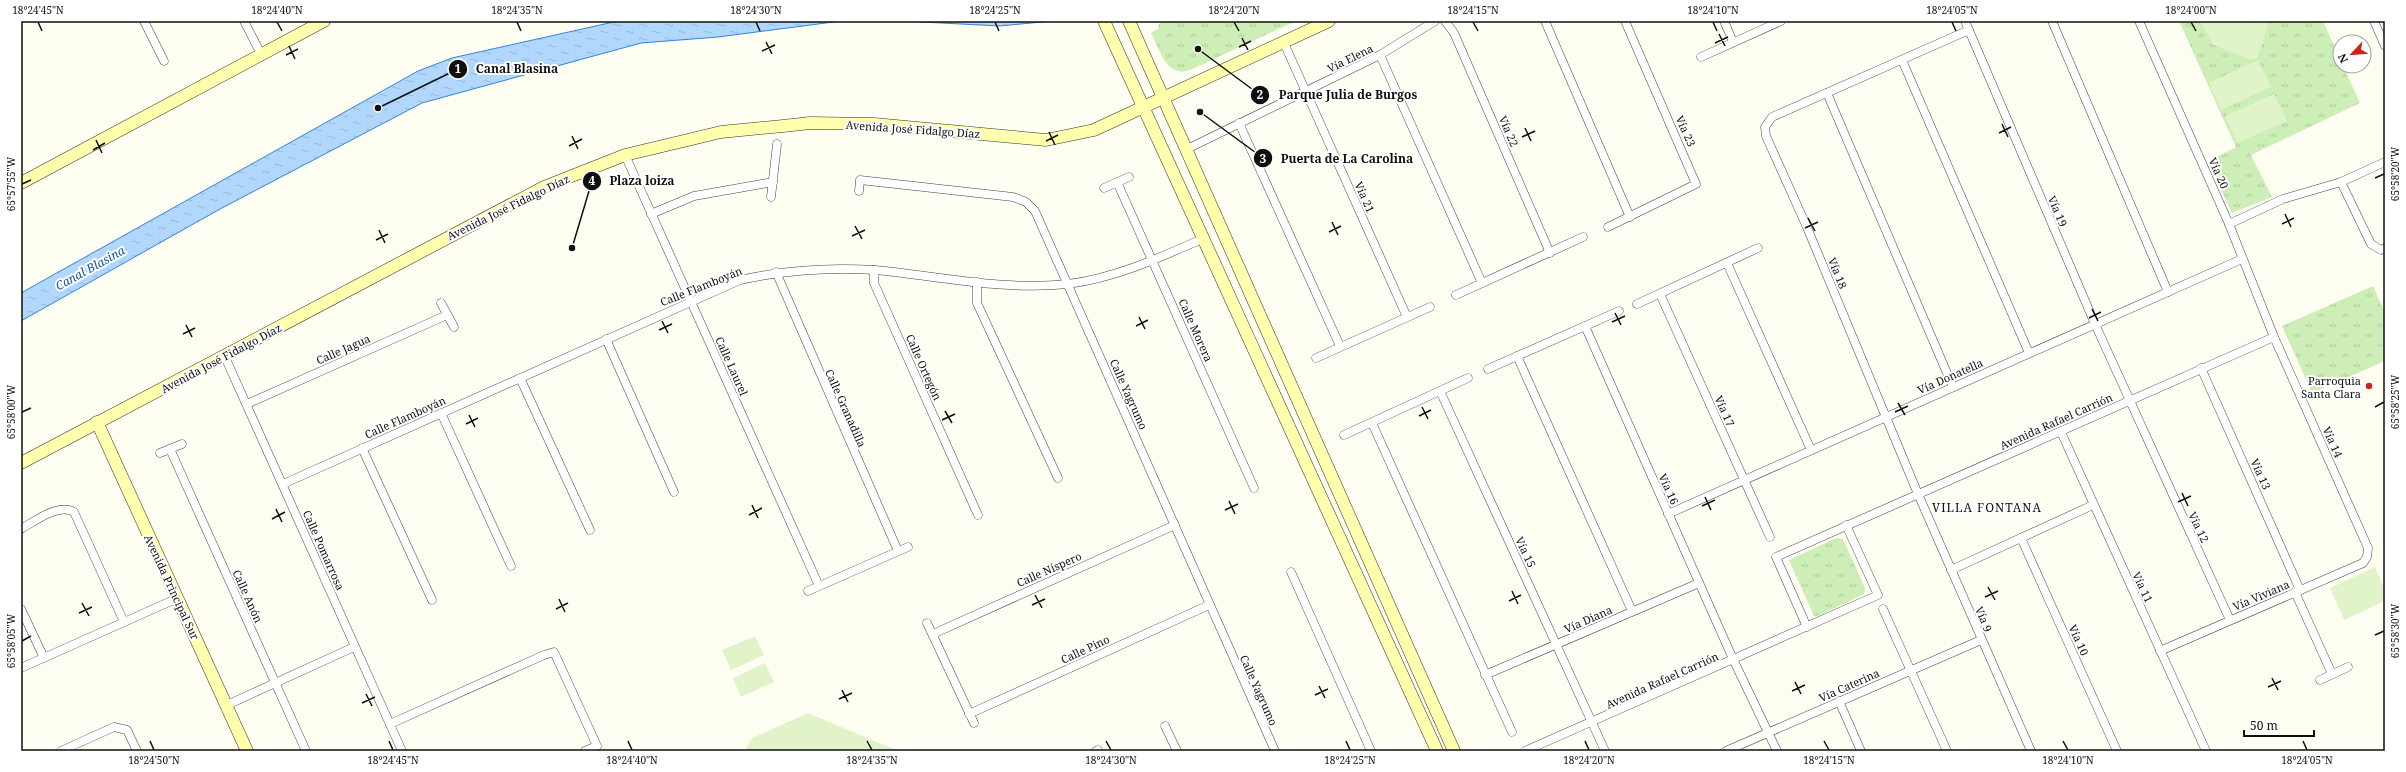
<svg xmlns="http://www.w3.org/2000/svg" width="2406" height="772" font-family="'Noto Serif',serif">
<style>
.park{fill:url(#park-tufts)}
.pitch{fill:#e1f4c9}
.water{fill:url(#water-ripples);stroke:#3184da}
.lines{fill:none;stroke-linecap:round;stroke-linejoin:round}
.street-casing{stroke:#424242;stroke-width:9}
.secondary-casing{stroke:#313131;stroke-width:13}
.street{stroke:#fff;stroke-width:8}
.secondary{stroke:#ffffad;stroke-width:12}
.ticks{fill:none;stroke:#0f0f0f;stroke-width:1.5}
.poi-dot{fill:#cd2419;stroke:#fff;stroke-width:1.5}
.labels{text-anchor:middle;dominant-baseline:central;stroke-width:4;stroke-linejoin:round;paint-order:stroke}
.street-label{font-size:11px;fill:#0f0f0f;stroke:#fff}
.poi-label{font-size:11px;fill:#0f0f0f;stroke:#fff;text-anchor:end}
.water-label{font-size:12px;font-style:italic;fill:#0c55ae;stroke:#fff}
.neighbourhood-label{font-size:12px;letter-spacing:1px;fill:#0f0f0f;stroke:#fff}
.leader{fill:none;stroke:#0f0f0f;stroke-width:1.5}
.callout-dot{fill:#0f0f0f;stroke:#fff;stroke-width:1.5}
.mark-label{font-size:12px;text-anchor:middle;font-weight:bold;fill:#fff}
.callout-label{font-size:12px;text-anchor:middle;font-weight:bold;fill:#0f0f0f;stroke:#fff;stroke-width:4;stroke-linejoin:round;paint-order:stroke}
.neatline{fill:none;stroke:#0f0f0f;stroke-width:1.5}
.ticks-label{font-size:10px;text-anchor:middle;fill:#0f0f0f}
</style>
<defs>
<pattern id="park-tufts" width="24" height="20" patternUnits="userSpaceOnUse"><rect width="24" height="20" fill="#cdeeb7"/><path d="M3 7l-1-3M5 7V3M7 7l1-3M15 17l-1-3M17 17v-4M19 17l1-3" fill="none" stroke="#afcb9c"/></pattern>
<pattern id="water-ripples" width="26" height="14" patternUnits="userSpaceOnUse"><rect width="26" height="14" fill="#b1d8fc"/><path d="M2 4q2-2 4 0t4 0M15 11q2-2 4 0t4 0" fill="none" stroke="#97b8d7"/></pattern>
</defs>
<rect width="100%" height="100%" fill="#fffef2"/>
<g class="park">
<path d="M 1160,21 L 1296,21 L 1190,70 C 1167,79 1159,48 1151,33 L 1158,29 Z"/>
<path d="M 2179,21 L 2323,21 L 2340,59 L 2340,66 L 2343,66 L 2360,103 L 2251,155 L 2272,197 L 2232,213 L 2208,162 L 2236,147 Z"/>
<path d="M 2373,286 L 2385,313 L 2385,361 L 2312,393 L 2282,326 Z"/>
<path d="M 1836,538 L 1843,539 L 1865,588 L 1864,594 L 1818,616 L 1814,616 L 1789,560 Z"/>
</g>
<g class="pitch">
<path d="M 2201,21 L 2269,21 L 2258,57 L 2251,60 L 2212,44 Z"/>
<path d="M 2258,60 L 2271,87 L 2221,110 L 2209,83 Z"/>
<path d="M 2274,94 L 2287,121 L 2237,143 L 2225,116 Z"/>
<path d="M 2375,567 L 2385,589 L 2385,601 L 2344,620 L 2330,588 Z"/>
<path d="M 755,636 L 764,655 L 731,670 L 722,650 Z"/>
<path d="M 765,663 L 774,682 L 741,697 L 733,678 Z"/>
<path d="M 808,713 L 898,751 L 745,751 L 752,738 Z"/>
</g>
<g class="water">
<path d="M 618,21 L 841,21 L 718,37 L 641,43 L 422,103 L 220,209 L 21,321 L 21,293 L 418,71 L 452,58 Z"/>
<path d="M 902,21 L 1052,21 L 1000,26 Z"/>
</g>
<g class="lines">
<defs>
<g id="street">
<path d="M 144,21 L 164,61"/>
<path d="M 244,21 L 261,54"/>
<path d="M 1445,21 L 1454,33 L 1550,253"/>
<path d="M 1545,21 L 1630,217"/>
<path d="M 1724,21 L 1733,42"/>
<path d="M 1965,21 L 2095,324 L 2230,620"/>
<path d="M 2052,21 L 2168,292"/>
<path d="M 2139,21 L 2229,224 L 2274,337 L 2368,548 L 2367,557 L 2363,563 L 2160,651"/>
<path d="M 2374,21 L 2385,46"/>
<path d="M 1969,30 L 1772,117 L 1765,127 L 1766,136 L 1806,225 L 1918,494 L 2031,751"/>
<path d="M 1284,43 L 1407,317"/>
<path d="M 1380,55 L 1482,283"/>
<path d="M 1701,57 L 1781,21"/>
<path d="M 1902,60 L 2029,353"/>
<path d="M 1827,93 L 1953,387"/>
<path d="M 1239,123 L 1340,346"/>
<path d="M 1185,150 L 1380,55 L 1435,21"/>
<path d="M 625,155 L 819,586"/>
<path d="M 1117,182 L 1254,488"/>
<path d="M 2341,182 L 2371,244 L 2381,250 L 2385,248"/>
<path d="M 1104,188 L 1129,177"/>
<path d="M 859,191 L 860,180 L 1013,197 L 1026,202 L 1035,211 L 1275,751"/>
<path d="M 771,197 L 777,144"/>
<path d="M 651,214 L 694,196 L 773,182"/>
<path d="M 2229,224 L 2283,199 L 2341,182 L 2385,162"/>
<path d="M 1608,227 L 1696,184 L 1625,21"/>
<path d="M 1727,263 L 1811,450"/>
<path d="M 874,270 L 874,283 L 978,515"/>
<path d="M 776,272 L 898,551"/>
<path d="M 977,282 L 977,303 L 1058,478"/>
<path d="M 1660,294 L 1770,537"/>
<path d="M 1456,295 L 1583,237"/>
<path d="M 441,303 L 454,327"/>
<path d="M 1637,304 L 1758,248"/>
<path d="M 1585,326 L 1733,659 L 1777,751"/>
<path d="M 606,339 L 674,492"/>
<path d="M 1517,356 L 1632,611"/>
<path d="M 225,357 L 402,751"/>
<path d="M 1316,358 L 1430,307"/>
<path d="M 2201,368 L 2300,590"/>
<path d="M 1488,369 L 1619,311"/>
<path d="M 520,378 L 590,530"/>
<path d="M 1440,391 L 1605,751"/>
<path d="M 247,404 L 447,315"/>
<path d="M 441,413 L 511,566"/>
<path d="M 1372,423 L 1512,732"/>
<path d="M 2061,432 L 2206,751"/>
<path d="M 1344,435 L 1468,378"/>
<path d="M 362,448 L 432,600"/>
<path d="M 170,449 L 306,751"/>
<path d="M 160,453 L 182,444"/>
<path d="M 283,484 L 740,280 C 785,270 829,267 875,270 C 939,276 1004,291 1068,284 C 1115,278 1159,258 1202,239"/>
<path d="M 1668,514 L 2242,259"/>
<path d="M 21,529 C 35,521 59,503 74,512 L 124,622"/>
<path d="M 2021,538 L 2117,751"/>
<path d="M 1951,570 L 2093,505"/>
<path d="M 1291,572 L 1371,751"/>
<path d="M 808,591 L 908,547"/>
<path d="M 2295,592 L 2332,674"/>
<path d="M 21,609 L 44,658"/>
<path d="M 1883,609 L 1947,751"/>
<path d="M 927,623 L 974,723"/>
<path d="M 1807,627 L 1776,557 L 2274,337"/>
<path d="M 933,634 L 1175,525"/>
<path d="M 21,668 L 178,598"/>
<path d="M 1485,675 L 1699,583"/>
<path d="M 2320,680 L 2348,667"/>
<path d="M 1839,701 L 1861,751"/>
<path d="M 227,705 L 354,647"/>
<path d="M 969,714 L 1209,605"/>
<path d="M 390,724 L 544,655 L 554,652 L 597,746 L 585,751"/>
<path d="M 1165,726 L 1177,751"/>
<path d="M 61,751 L 114,727 L 127,730 L 137,751"/>
<path d="M 1096,751 L 1098,750"/>
<path d="M 1525,751 L 1878,595 L 1846,525"/>
<path d="M 1726,751 L 1981,640"/>
</g>
<g id="secondary">
<path d="M 1104,21 L 1437,751"/>
<path d="M 1129,21 L 1454,751"/>
<path d="M 21,183 L 324,21"/>
<path d="M 97,422 L 247,751"/>
<path d="M 21,463 L 544,187 L 625,155 L 721,132 L 783,126 L 810,123 L 874,124 L 1046,140 L 1094,130 L 1329,21"/>
</g>
</defs>
<use href="#street" class="street-casing"/>
<use href="#secondary" class="secondary-casing"/>
<use href="#street" class="street"/>
<use href="#secondary" class="secondary"/>
</g>
<path class="ticks" d="M 38,22 L 42,31M 277,22 L 282,31M 517,22 L 521,31M 756,22 L 760,31M 995,22 L 999,31M 1234,22 L 1239,31M 1473,22 L 1478,31M 1713,22 L 1717,31M 1952,22 L 1956,31M 2191,22 L 2196,31M 1719,34 L 1725,46M 1242,38 L 1248,50M 766,42 L 772,54M 1715,43 L 1728,37M 289,46 L 295,59M 1239,47 L 1251,41M 762,51 L 775,45M 286,55 L 298,49M 2002,124 L 2008,137M 1525,128 L 1531,141M 1049,132 L 1055,145M 1999,133 L 2011,127M 572,136 L 578,149M 1522,137 L 1535,131M 96,140 L 102,153M 1046,141 L 1058,135M 569,146 L 582,139M 93,150 L 105,143M 2375,178 L 2384,174M 22,184 L 31,180M 2285,214 L 2291,227M 1808,218 L 1815,231M 1332,222 L 1338,235M 2282,224 L 2294,218M 855,226 L 862,239M 1805,228 L 1818,222M 379,230 L 385,243M 1329,232 L 1341,226M 852,236 L 865,230M 376,240 L 388,234M 2092,309 L 2098,321M 1615,313 L 1621,325M 1139,317 L 1145,329M 2089,318 L 2101,312M 662,321 L 668,333M 1612,322 L 1625,316M 186,325 L 192,337M 1136,326 L 1148,320M 659,330 L 672,324M 183,334 L 195,328M 1898,403 L 1905,415M 1422,407 L 1428,419M 2375,407 L 2384,402M 945,411 L 952,423M 22,412 L 31,408M 1895,412 L 1908,406M 469,415 L 475,427M 1419,416 L 1431,410M 942,420 L 955,414M 466,424 L 478,418M 2182,493 L 2188,506M 1705,497 L 1711,510M 1229,501 L 1235,514M 2178,502 L 2191,496M 752,505 L 758,518M 1702,506 L 1715,500M 276,509 L 282,522M 1225,510 L 1238,504M 749,515 L 762,508M 272,519 L 285,512M 1988,587 L 1995,600M 1512,591 L 1518,604M 1035,595 L 1042,608M 1985,597 L 1998,591M 559,599 L 565,612M 1509,601 L 1521,595M 82,603 L 89,616M 1032,605 L 1045,599M 556,609 L 568,603M 79,613 L 92,607M 2375,635 L 2384,631M 22,641 L 31,636M 2272,678 L 2278,690M 1795,682 L 1801,694M 1319,686 L 1325,698M 2268,687 L 2281,681M 842,690 L 848,702M 1792,691 L 1805,685M 366,694 L 372,706M 1315,695 L 1328,689M 839,699 L 852,693M 362,703 L 375,697M 150,741 L 154,750M 389,741 L 393,750M 628,741 L 632,750M 867,741 L 872,750M 1106,741 L 1111,750M 1346,741 L 1350,750M 1585,741 L 1589,750M 1824,741 L 1829,750M 2063,741 L 2068,750M 2303,741 L 2307,750"/>
<circle class="poi-dot" cx="2369" cy="386" r="4"/>
<g class="labels">
<g class="street-label">
<text transform="translate(1350 58) rotate(-26)">Vía Elena</text>
<text transform="translate(913 129) rotate(4)">Avenida José Fidalgo Díaz</text>
<text transform="translate(1509 131) rotate(67)">Vía 22</text>
<text transform="translate(1686 131) rotate(66)">Vía 23</text>
<text transform="translate(2219 173) rotate(66)">Vía 20</text>
<text transform="translate(1365 197) rotate(66)">Vía 21</text>
<text transform="translate(508 207) rotate(-26)">Avenida José Fidalgo Díaz</text>
<text transform="translate(2058 211) rotate(67)">Vía 19</text>
<text transform="translate(1838 273) rotate(68)">Vía 18</text>
<text transform="translate(701 286) rotate(-22)">Calle Flamboyán</text>
<text transform="translate(1196 330) rotate(66)">Calle Morera</text>
<text transform="translate(343 349) rotate(-24)">Calle Jagua</text>
<text transform="translate(221 358) rotate(-28)">Avenida José Fidalgo Díaz</text>
<text transform="translate(732 366) rotate(66)">Calle Laurel</text>
<text transform="translate(924 367) rotate(66)">Calle Ortegón</text>
<text transform="translate(1950 376) rotate(-24)">Vía Donatella</text>
<text transform="translate(1129 394) rotate(66)">Calle Yagrumo</text>
<text transform="translate(846 408) rotate(66)">Calle Granadilla</text>
<text transform="translate(1725 411) rotate(66)">Vía 17</text>
<text transform="translate(405 417) rotate(-24)">Calle Flamboyán</text>
<text transform="translate(2056 421) rotate(-24)">Avenida Rafael Carrión</text>
<text transform="translate(2333 442) rotate(66)">Vía 14</text>
<text transform="translate(2261 474) rotate(66)">Vía 13</text>
<text transform="translate(1669 489) rotate(66)">Vía 16</text>
<text transform="translate(2199 527) rotate(65)">Vía 12</text>
<text transform="translate(324 550) rotate(66)">Calle Pomarrosa</text>
<text transform="translate(1526 552) rotate(65)">Vía 15</text>
<text transform="translate(1049 569) rotate(-24)">Calle Níspero</text>
<text transform="translate(172 587) rotate(65)">Avenida Principal Sur</text>
<text transform="translate(2143 587) rotate(65)">Vía 11</text>
<text transform="translate(2261 595) rotate(-23)">Vía Viviana</text>
<text transform="translate(248 596) rotate(66)">Calle Anón</text>
<text transform="translate(1588 619) rotate(-24)">Vía Diana</text>
<text transform="translate(1984 619) rotate(67)">Vía 9</text>
<text transform="translate(2079 640) rotate(66)">Vía 10</text>
<text transform="translate(1085 649) rotate(-25)">Calle Pino</text>
<text transform="translate(1662 680) rotate(-24)">Avenida Rafael Carrión</text>
<text transform="translate(1849 685) rotate(-24)">Vía Caterina</text>
<text transform="translate(1259 690) rotate(66)">Calle Yagrumo</text>
</g>
<g class="poi-label">
<text x="2361" y="380">Parroquia<tspan x="2361" dy="13">Santa Clara</tspan></text>
</g>
<g class="water-label">
<text transform="translate(90 268) rotate(-29)">Canal Blasina</text>
</g>
<g class="neighbourhood-label">
<text x="1987" y="507">VILLA FONTANA</text>
</g>
</g>
<path class="leader" d="M378 108L458 69M1198 49L1260 95M1200 112L1263 158M572 248L592 181"/>
<g class="callout-dot">
<circle cx="378" cy="108" r="4"/>
<circle cx="1198" cy="49" r="4"/>
<circle cx="1200" cy="112" r="4"/>
<circle cx="572" cy="248" r="4"/>
<circle cx="458" cy="69" r="10"/>
<circle cx="1260" cy="95" r="10"/>
<circle cx="1263" cy="158" r="10"/>
<circle cx="592" cy="181" r="10"/>
</g>
<g class="mark-label">
<text x="458" y="73">1</text>
<text x="1260" y="99">2</text>
<text x="1263" y="163">3</text>
<text x="592" y="185">4</text>
</g>
<g class="callout-label">
<text x="517" y="73">Canal Blasina</text>
<text x="1348" y="99">Parque Julia de Burgos</text>
<text x="1347" y="163">Puerta de La Carolina</text>
<text x="642" y="185">Plaza loiza</text>
</g>
<rect width="2406" height="772" fill="none" stroke="#ffffff" stroke-width="44"/>
<g transform="translate(2352 54) rotate(244)"><circle r="19" fill="#ffffff" stroke="#9f9f9f"/>
<path d="M0-3L7 15L0 10L-7 15Z" fill="#cd2419"/>
<text y="-6" font-size="11" font-weight="bold" text-anchor="middle" fill="#0f0f0f">N</text>
</g>
<path d="M2244 730v6h70v-6" fill="none" stroke="#0f0f0f" stroke-width="2"/>
<text x="2250" y="730" font-size="12" fill="#0f0f0f" stroke="#ffffff" stroke-width="3" paint-order="stroke">50 m</text>
<rect x="22" y="22" width="2362" height="728" class="neatline"/>
<g class="ticks-label">
<text x="38" y="14">18°24'45"N</text>
<text x="277" y="14">18°24'40"N</text>
<text x="517" y="14">18°24'35"N</text>
<text x="756" y="14">18°24'30"N</text>
<text x="995" y="14">18°24'25"N</text>
<text x="1234" y="14">18°24'20"N</text>
<text x="1473" y="14">18°24'15"N</text>
<text x="1713" y="14">18°24'10"N</text>
<text x="1952" y="14">18°24'05"N</text>
<text x="2191" y="14">18°24'00"N</text>
<text transform="translate(2395 174) rotate(-90)" y="4">65°58'20"W</text>
<text transform="translate(11 184) rotate(-90)" y="4">65°57'55"W</text>
<text transform="translate(2395 402) rotate(-90)" y="4">65°58'25"W</text>
<text transform="translate(11 412) rotate(-90)" y="4">65°58'00"W</text>
<text transform="translate(2395 631) rotate(-90)" y="4">65°58'30"W</text>
<text transform="translate(11 641) rotate(-90)" y="4">65°58'05"W</text>
<text x="154" y="764">18°24'50"N</text>
<text x="393" y="764">18°24'45"N</text>
<text x="632" y="764">18°24'40"N</text>
<text x="872" y="764">18°24'35"N</text>
<text x="1111" y="764">18°24'30"N</text>
<text x="1350" y="764">18°24'25"N</text>
<text x="1589" y="764">18°24'20"N</text>
<text x="1829" y="764">18°24'15"N</text>
<text x="2068" y="764">18°24'10"N</text>
<text x="2307" y="764">18°24'05"N</text>
</g>
</svg>
